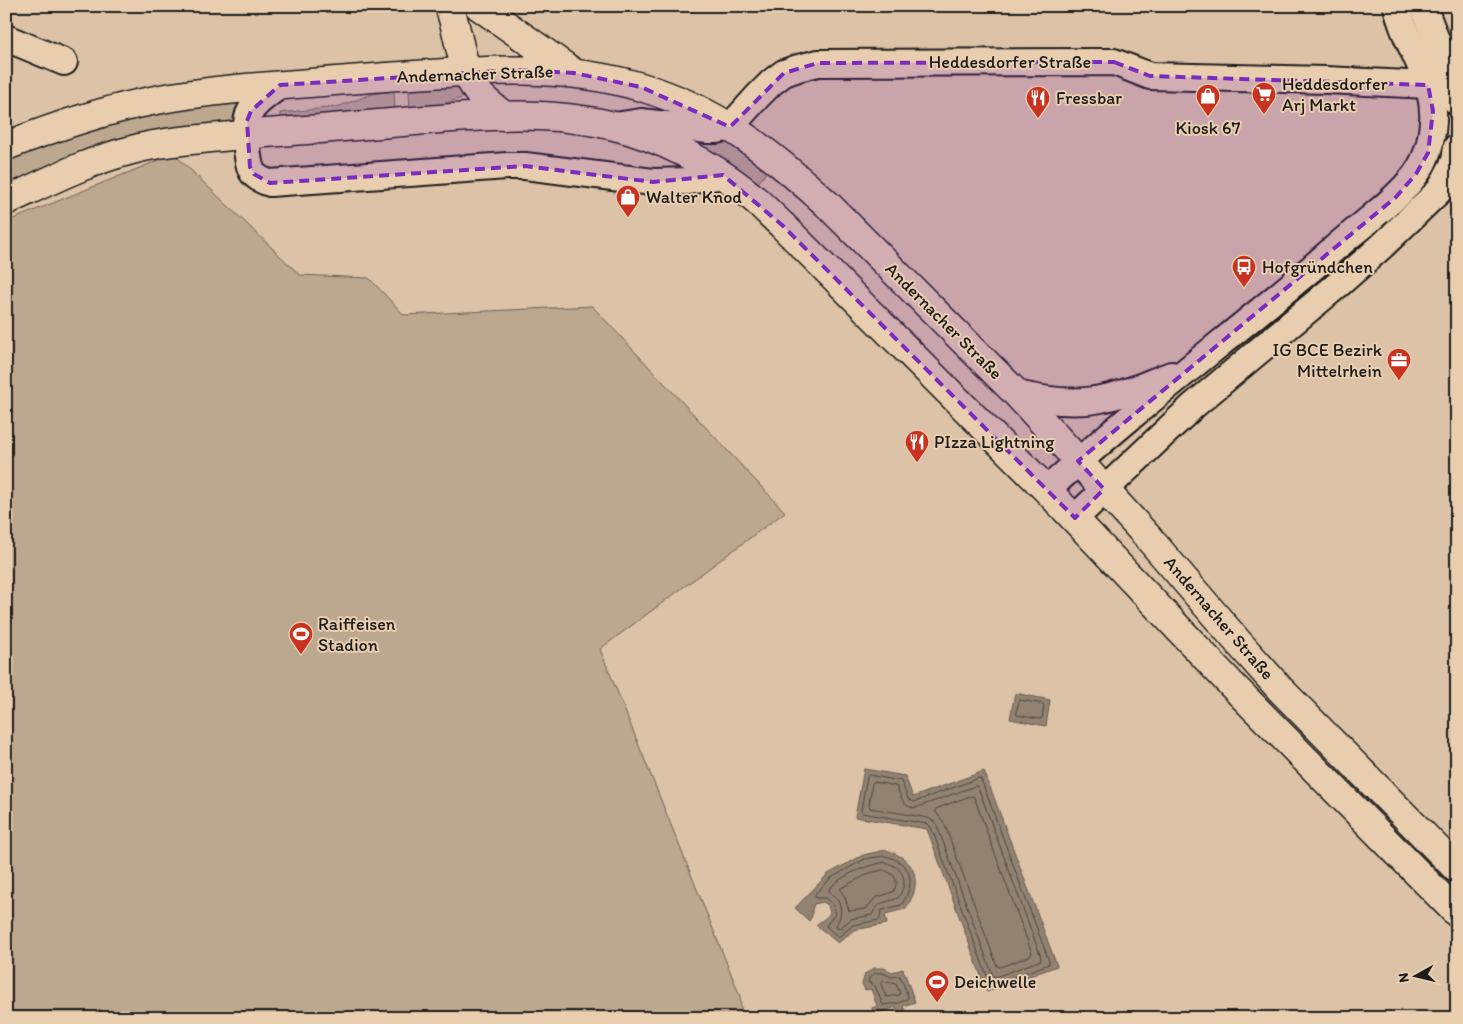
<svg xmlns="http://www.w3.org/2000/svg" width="1463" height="1024" font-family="Itim,sans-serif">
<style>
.green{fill:#bca78f;stroke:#6c6256}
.water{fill:#928272;stroke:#635950}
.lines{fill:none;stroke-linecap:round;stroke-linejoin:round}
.shore{stroke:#4b453e;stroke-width:1}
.minor-casing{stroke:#1c1c1c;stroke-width:30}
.tertiary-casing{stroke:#1c1c1c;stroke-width:31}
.minor{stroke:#e8cdaf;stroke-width:26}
.tertiary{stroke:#e8cdaf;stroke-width:28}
.marked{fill:#7b2cbf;fill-opacity:0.2;stroke:#7b2cbf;stroke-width:4;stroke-dasharray:10 6;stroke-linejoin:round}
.labels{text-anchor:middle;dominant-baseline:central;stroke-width:4;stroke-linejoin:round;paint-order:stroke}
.street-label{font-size:18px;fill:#1c1c1c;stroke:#e8cdaf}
.poi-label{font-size:18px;fill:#1c1c1c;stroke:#e8cdaf;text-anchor:start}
</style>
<rect width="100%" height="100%" fill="#dcc2a6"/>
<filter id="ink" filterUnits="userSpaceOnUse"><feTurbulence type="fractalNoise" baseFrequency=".02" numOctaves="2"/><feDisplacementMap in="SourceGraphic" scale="10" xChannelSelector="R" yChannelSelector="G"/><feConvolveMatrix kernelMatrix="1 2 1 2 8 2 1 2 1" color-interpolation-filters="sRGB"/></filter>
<g filter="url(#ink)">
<g class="green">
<path d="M 473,86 L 474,94 L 431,108 L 410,109 L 409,90 Z"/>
<path d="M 394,91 L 395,111 L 280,121 L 280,113 L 337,107 L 372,94 Z"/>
<path d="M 253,100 L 239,122 L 195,126 L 158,133 L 6,189 L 6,161 C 45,145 84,129 125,120 C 168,110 210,105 253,100 Z"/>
<path d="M 685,135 L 729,142 L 768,170 L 758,183 L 742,172 L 682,140 Z"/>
<path d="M 174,154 L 300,275 L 369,278 L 404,315 L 592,306 L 785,512 L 600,649 L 740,996 L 742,1018 L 6,1018 L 6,620 L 9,618 L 6,613 L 6,222 Z"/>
</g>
<g class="water">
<path d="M 1015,693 L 1050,700 L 1046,726 L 1010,719 Z"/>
<path d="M 864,769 L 905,776 L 913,797 L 984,771 L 1057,966 L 987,992 L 927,829 L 855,817 Z"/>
<path d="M 886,850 C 905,857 917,865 915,887 C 914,889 914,894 913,895 C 911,900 908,905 905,909 L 885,914 L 887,924 L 854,930 L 838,943 L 816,925 C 821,920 825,920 830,913 L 828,905 L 823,902 L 814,904 L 812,910 L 812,916 L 809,921 L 795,908 L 828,874 L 863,855 Z"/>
<path d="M 874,968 L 884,968 L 892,972 L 903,969 L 915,1002 L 903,1006 L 905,1011 L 899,1013 L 896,1007 L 874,1015 L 872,1008 L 877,1006 L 871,989 L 865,990 L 862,984 L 865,974 Z"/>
</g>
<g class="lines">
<g class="shore">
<path d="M 1020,700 L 1043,704 L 1044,706 L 1042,718 L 1039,719 L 1017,715 L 1016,712 Z"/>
<path d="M 869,775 L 901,781 L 908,799 L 914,802 L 979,778 L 981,779 L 1049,961 L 1049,964 L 992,985 L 990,984 L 931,827 L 927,824 L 862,813 L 861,810 L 867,777 Z"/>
<path d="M 874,782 L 896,786 C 902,797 903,810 918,807 L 975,786 L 978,787 L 1041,957 L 1041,960 L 996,977 L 993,976 L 936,823 L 928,818 L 870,808 L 869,805 L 872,784 Z"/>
<path d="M 971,796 L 974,797 L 1032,953 L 1030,956 L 1000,967 L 997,966 L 944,823 L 935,811 L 936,809 Z"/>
<path d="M 885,856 C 912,862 917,883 901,905 L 882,910 L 879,920 L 853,925 L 840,936 L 837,936 L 826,926 L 835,914 L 832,903 L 825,898 L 816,898 L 815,894 L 831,878 L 865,859 Z"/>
<path d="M 885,862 C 905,868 909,881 898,898 C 884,904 879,900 872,915 L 851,919 L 840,928 L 837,927 L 836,925 C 844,912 842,901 829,892 L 829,889 C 843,874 865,866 885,862 Z"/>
<path d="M 884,870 C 895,874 900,881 893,892 L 875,898 L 866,909 L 849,911 L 845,897 L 841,891 L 841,888 L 870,873 Z"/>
<path d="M 876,973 L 883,973 L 891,977 L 900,976 L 908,996 L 907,999 L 899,1003 L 883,1005 L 875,986 L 868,982 L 870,977 Z"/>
<path d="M 882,981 L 896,984 L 900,993 L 899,995 L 886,997 L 881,984 Z"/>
</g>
<defs>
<g id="minor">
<path d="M 1423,6 L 1453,84 L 1457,102"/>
<path d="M 6,38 L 64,62"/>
<path d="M 280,85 C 270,93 256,101 250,112 C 244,122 246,163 253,173 C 258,179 263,181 270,183 L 507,166 L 525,166 L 653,182 L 689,181 L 723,175"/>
<path d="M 615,126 L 641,122 L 708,130 L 717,130 L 730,127 L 758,96 L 772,82 L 784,73 L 798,68 L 818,63 L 1114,62 L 1150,76 L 1326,80 L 1428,85"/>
<path d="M 1017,394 C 1046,401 1076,405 1105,398 C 1127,394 1149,383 1171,375"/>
<path d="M 1047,490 C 1132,412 1224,342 1312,268 C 1331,251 1350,235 1370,219 C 1386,205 1403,192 1416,174 C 1427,159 1432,139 1433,121 C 1436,79 1405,46 1397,6"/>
<path d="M 1075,518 L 1193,406 L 1341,282 L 1383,245 L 1440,190 L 1455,161 L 1457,147"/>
</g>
<g id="tertiary">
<path d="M 449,6 C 460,35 460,70 480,95 C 487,103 496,109 504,116"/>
<path d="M 479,6 L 574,73"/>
<path d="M 6,146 C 54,127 101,111 151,101 C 183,94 215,91 246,88 C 293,84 339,81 385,77 C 470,71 558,62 641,87 C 716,109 770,152 827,204 L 1017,394 L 1146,535 L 1238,642 L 1280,689 L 1457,869"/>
<path d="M 6,201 C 47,182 88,161 132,150 C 161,142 191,140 221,137 C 254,134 287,131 320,129 C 355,126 391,123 426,120 C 488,115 553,111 614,126 C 659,137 710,163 746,192 C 759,202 770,214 782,225 L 1047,490 L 1231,684 L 1457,913"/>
</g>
</defs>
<use href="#minor" class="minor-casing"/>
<use href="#tertiary" class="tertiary-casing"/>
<use href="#minor" class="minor"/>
<use href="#tertiary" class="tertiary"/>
</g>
</g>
<path class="marked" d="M 1114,62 L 1150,76 L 1428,85 L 1433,111 L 1428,153 L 1416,174 L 1396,197 L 1078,461 L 1104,489 L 1075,518 L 782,225 L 723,175 L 653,182 L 525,166 L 270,183 L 254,174 L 250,167 L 247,121 L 251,111 L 280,85 L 515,70 L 574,73 L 641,87 L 730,127 L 784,73 L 818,63 Z"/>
<defs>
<symbol id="supermarket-pin" viewBox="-11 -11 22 30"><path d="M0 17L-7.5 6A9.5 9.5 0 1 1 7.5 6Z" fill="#c8321e" stroke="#e8cdaf"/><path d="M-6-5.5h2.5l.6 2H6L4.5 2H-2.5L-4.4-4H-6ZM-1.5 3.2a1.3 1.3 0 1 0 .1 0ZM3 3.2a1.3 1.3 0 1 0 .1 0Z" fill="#fff"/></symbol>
<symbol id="shop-pin" viewBox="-11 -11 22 30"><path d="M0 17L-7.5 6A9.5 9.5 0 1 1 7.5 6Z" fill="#c8321e" stroke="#e8cdaf"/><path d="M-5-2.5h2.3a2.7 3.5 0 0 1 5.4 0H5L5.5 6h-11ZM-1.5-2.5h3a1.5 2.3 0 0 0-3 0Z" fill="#fff"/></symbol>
<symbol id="restaurant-pin" viewBox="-11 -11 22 30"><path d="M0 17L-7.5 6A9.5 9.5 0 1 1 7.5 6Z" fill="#c8321e" stroke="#e8cdaf"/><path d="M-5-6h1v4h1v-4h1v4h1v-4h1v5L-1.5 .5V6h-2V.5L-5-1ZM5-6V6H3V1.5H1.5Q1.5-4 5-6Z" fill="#fff"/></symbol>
<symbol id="bus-pin" viewBox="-11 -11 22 30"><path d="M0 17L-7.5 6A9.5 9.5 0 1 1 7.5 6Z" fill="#c8321e" stroke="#e8cdaf"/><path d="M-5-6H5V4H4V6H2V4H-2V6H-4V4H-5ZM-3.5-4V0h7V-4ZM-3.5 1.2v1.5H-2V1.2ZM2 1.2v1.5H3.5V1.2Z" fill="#fff"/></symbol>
<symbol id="office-pin" viewBox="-11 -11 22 30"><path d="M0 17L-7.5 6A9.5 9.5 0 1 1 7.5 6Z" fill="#c8321e" stroke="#e8cdaf"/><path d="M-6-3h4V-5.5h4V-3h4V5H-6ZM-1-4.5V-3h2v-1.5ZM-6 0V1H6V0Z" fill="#fff"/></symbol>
<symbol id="stadium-pin" viewBox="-11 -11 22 30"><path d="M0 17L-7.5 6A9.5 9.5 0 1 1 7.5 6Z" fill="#c8321e" stroke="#e8cdaf"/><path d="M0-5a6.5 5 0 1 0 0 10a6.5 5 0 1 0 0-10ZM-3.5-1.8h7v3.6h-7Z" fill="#fff"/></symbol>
</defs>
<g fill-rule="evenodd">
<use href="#supermarket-pin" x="1250" y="80" width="28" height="38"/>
<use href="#shop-pin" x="1194" y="82" width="28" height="38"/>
<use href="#restaurant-pin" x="1024" y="84" width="28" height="38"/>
<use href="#shop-pin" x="614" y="183" width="28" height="38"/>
<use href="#bus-pin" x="1230" y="253" width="28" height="38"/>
<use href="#office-pin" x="1385" y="346" width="28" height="38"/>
<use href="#restaurant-pin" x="903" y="428" width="28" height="38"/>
<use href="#stadium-pin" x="287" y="620" width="28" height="38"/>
<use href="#stadium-pin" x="923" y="968" width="28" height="38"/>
</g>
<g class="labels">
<g class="street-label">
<text x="1010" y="62">Heddesdorfer Straße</text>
<text transform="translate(475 74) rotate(-2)">Andernacher Straße</text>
<text transform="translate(944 321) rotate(45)">Andernacher Straße</text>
<text transform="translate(1219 618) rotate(49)">Andernacher Straße</text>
</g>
<g class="poi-label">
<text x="1282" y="84">Heddesdorfer<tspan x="1282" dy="21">Arj Markt</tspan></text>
<text x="1056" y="98">Fressbar</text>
<text x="1208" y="128" text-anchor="middle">Kiosk 67</text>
<text x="646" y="197">Walter Knod</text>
<text x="1262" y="267">Hofgründchen</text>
<text x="1382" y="350" text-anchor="end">IG BCE Bezirk<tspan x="1382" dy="21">Mittelrhein</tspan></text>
<text x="934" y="442">PIzza Lightning</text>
<text x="318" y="624">Raiffeisen<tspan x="318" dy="21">Stadion</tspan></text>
<text x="954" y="982">Deichwelle</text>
</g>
</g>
<rect width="1463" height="1024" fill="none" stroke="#e8cdaf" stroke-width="25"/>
<rect x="12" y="12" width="1438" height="999" fill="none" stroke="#1c1c1c" stroke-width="2" filter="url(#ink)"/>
<g transform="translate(1416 976) rotate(262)" stroke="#e8cdaf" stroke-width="4" paint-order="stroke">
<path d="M0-4L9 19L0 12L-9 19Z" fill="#1c1c1c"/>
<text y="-8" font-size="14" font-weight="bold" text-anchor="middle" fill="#1c1c1c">N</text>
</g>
</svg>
